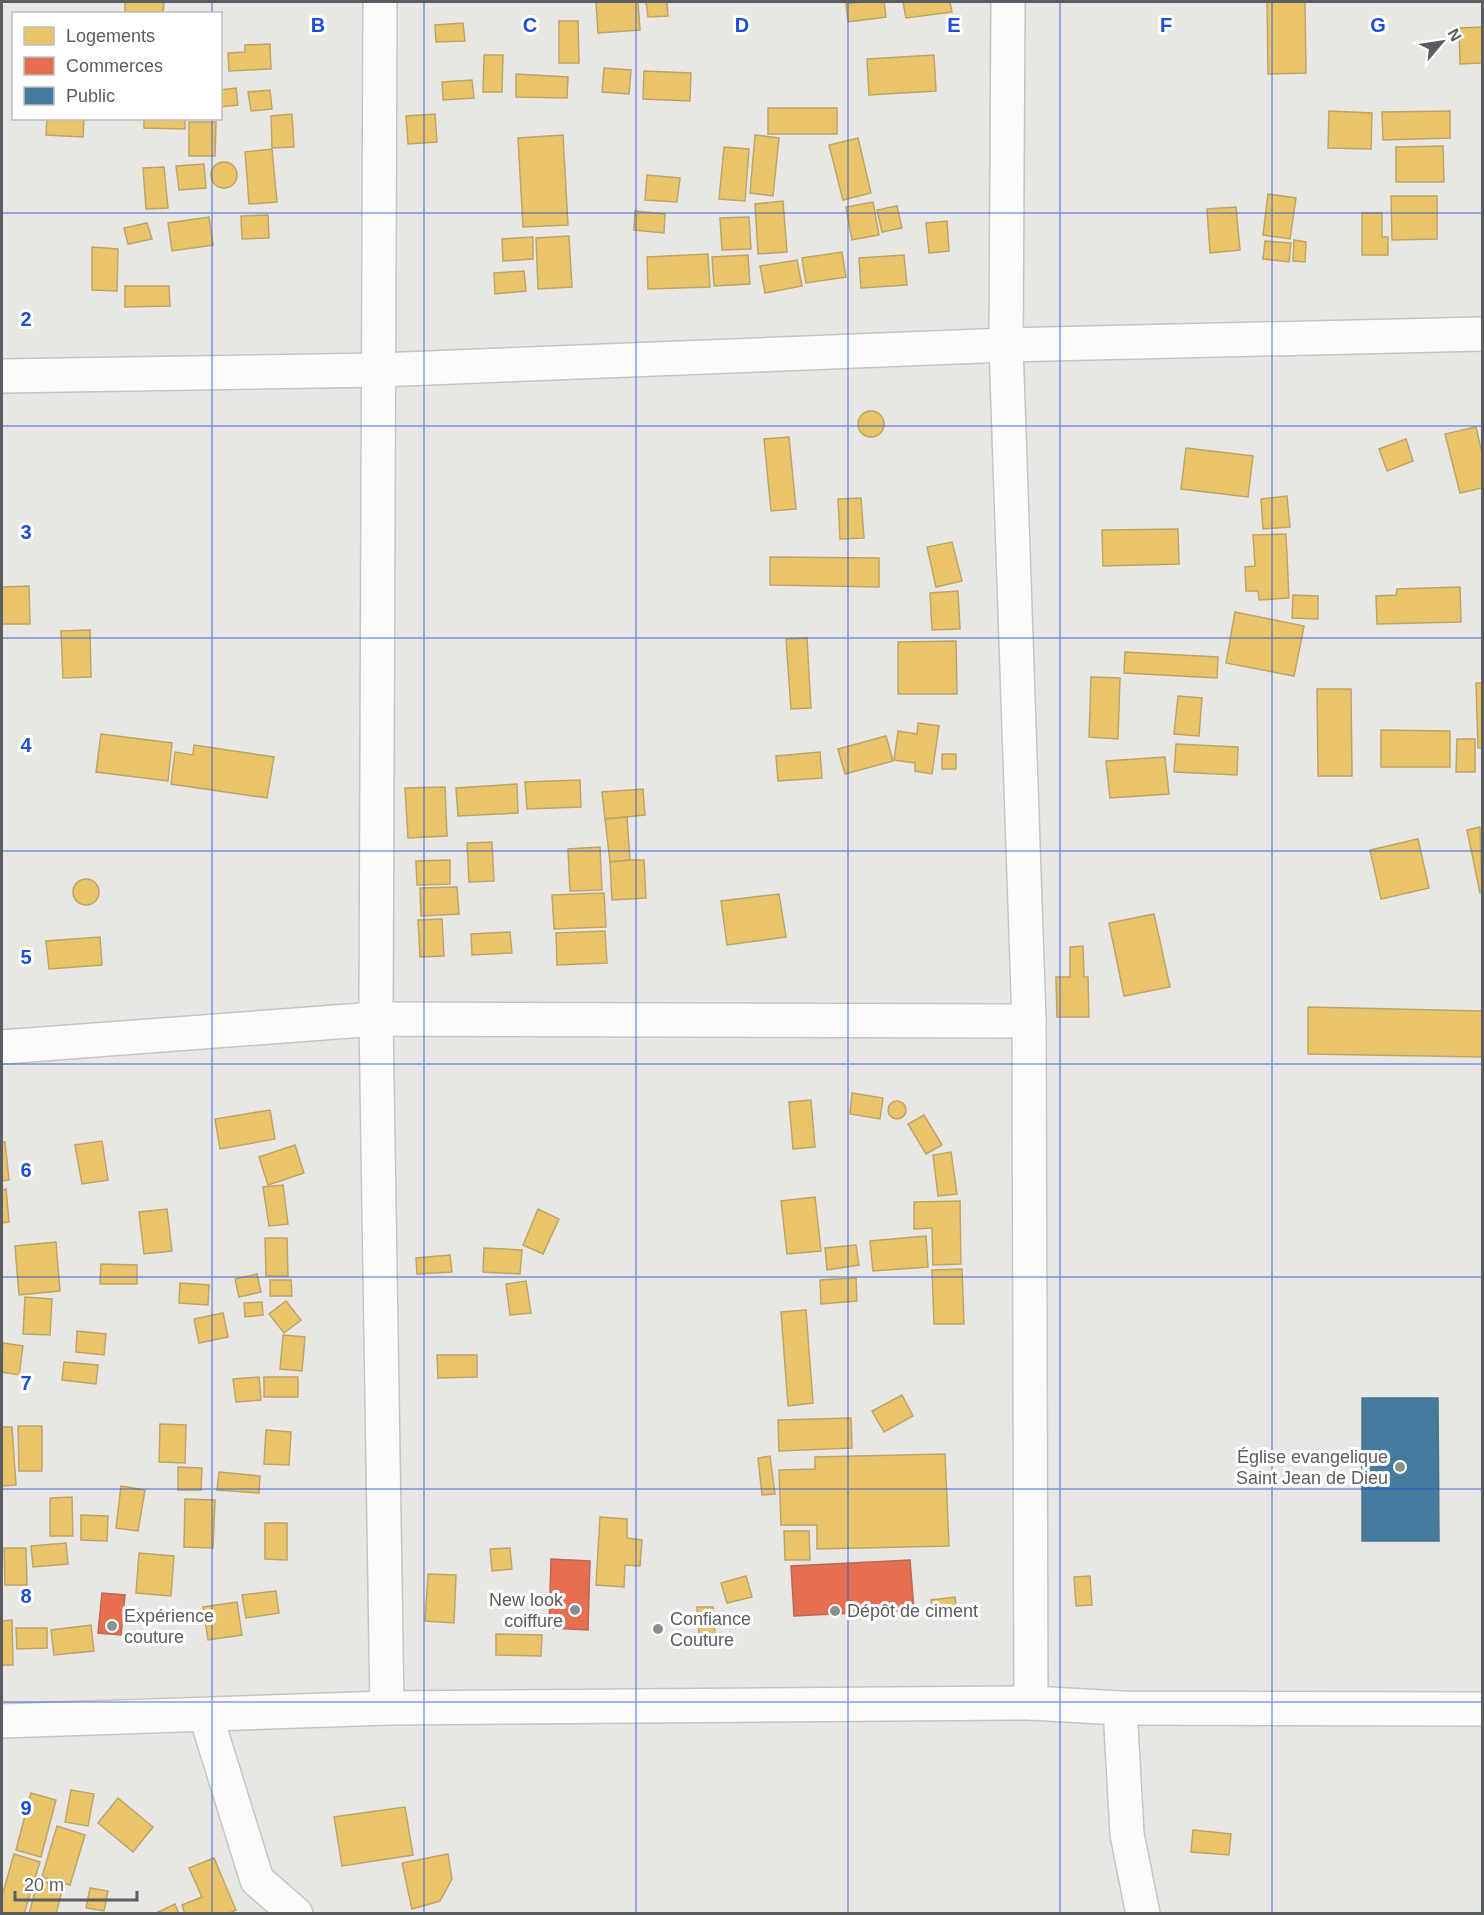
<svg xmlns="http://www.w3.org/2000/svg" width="1484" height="1915" font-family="Arial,sans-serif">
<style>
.homes{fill:#e9c46a;stroke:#bea567;stroke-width:1.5}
.shops{fill:#e76f51;stroke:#bc6956;stroke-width:1.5}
.public{fill:#457b9d;stroke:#4b728b;stroke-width:1.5}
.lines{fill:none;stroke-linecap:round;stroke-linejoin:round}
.street-casing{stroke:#c5c5c5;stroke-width:36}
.secondary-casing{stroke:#c5c5c4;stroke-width:36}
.street{stroke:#fcfbfb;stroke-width:33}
.secondary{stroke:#fcfbfb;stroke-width:33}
.grid{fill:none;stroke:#1d4ed8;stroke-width:1.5;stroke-opacity:0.55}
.poi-dot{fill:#8b8d8e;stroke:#fff;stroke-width:2}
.labels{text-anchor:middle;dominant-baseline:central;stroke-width:6;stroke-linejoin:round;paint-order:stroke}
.poi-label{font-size:18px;fill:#595c60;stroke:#fff;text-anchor:start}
.grid-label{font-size:20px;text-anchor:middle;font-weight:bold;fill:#1d4ed8;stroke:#fff;stroke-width:6;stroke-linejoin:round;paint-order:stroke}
</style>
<rect width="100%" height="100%" fill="#e8e7e3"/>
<g class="homes">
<path d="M 125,2 L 164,2 L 163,14 L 125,14 Z"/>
<path d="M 596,2 L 638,2 L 640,30 L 598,33 Z"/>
<path d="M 646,2 L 667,2 L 668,16 L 648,17 Z"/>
<path d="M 863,2 L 884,2 L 886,17 L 848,22 L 846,4 Z"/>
<path d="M 903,2 L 950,2 L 952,12 L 906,18 Z"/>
<path d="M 1267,2 L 1305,2 L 1306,73 L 1268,74 Z"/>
<path d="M 559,21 L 578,21 L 579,63 L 559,63 Z"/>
<path d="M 463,23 L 465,41 L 436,42 L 435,25 Z"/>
<path d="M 1482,27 L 1482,63 L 1460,64 L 1459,28 Z"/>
<path d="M 270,44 L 271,69 L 229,71 L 228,53 L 245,52 L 245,45 Z"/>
<path d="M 484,55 L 503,55 L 502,92 L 483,92 Z"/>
<path d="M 934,55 L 936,91 L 869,95 L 867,59 Z"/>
<path d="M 604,68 L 631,70 L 629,94 L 602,92 Z"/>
<path d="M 644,71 L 691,73 L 690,101 L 643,99 Z"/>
<path d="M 516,74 L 568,77 L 567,98 L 516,97 Z"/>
<path d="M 472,80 L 474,98 L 443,100 L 442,82 Z"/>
<path d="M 236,88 L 238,105 L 220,107 L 220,90 Z"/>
<path d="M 270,90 L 272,109 L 251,111 L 248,92 Z"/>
<rect x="768" y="108" width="69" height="26"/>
<path d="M 1329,111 L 1372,113 L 1371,149 L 1328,148 Z"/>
<path d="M 1450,111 L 1450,138 L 1383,140 L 1382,112 Z"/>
<path d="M 292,114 L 294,147 L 272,148 L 271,116 Z"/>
<path d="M 435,114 L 437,142 L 408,144 L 406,116 Z"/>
<path d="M 47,118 L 84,118 L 83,137 L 46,135 Z"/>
<path d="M 144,118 L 185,118 L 185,129 L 144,128 Z"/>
<path d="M 189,122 L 216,122 L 215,156 L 189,156 Z"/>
<path d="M 563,135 L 568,225 L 523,227 L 518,138 Z"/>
<path d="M 755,135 L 779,138 L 773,196 L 750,193 Z"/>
<path d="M 858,138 L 871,193 L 843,200 L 829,145 Z"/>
<path d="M 1443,146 L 1444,182 L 1396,182 L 1396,147 Z"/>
<path d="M 724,147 L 749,149 L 745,201 L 719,199 Z"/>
<path d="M 272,149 L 277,202 L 249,204 L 245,152 Z"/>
<circle cx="224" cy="175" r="13"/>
<path d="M 204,164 L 206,188 L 179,190 L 176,166 Z"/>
<path d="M 164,167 L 168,208 L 146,209 L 143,168 Z"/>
<path d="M 647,175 L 680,178 L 677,202 L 645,200 Z"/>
<path d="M 1268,194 L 1296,198 L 1290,239 L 1263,235 Z"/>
<path d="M 1391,196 L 1437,196 L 1437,239 L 1392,240 Z"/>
<path d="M 783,201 L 787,252 L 758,254 L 755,204 Z"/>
<path d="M 873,202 L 879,235 L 852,240 L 846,207 Z"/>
<path d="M 897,206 L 902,228 L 882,232 L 877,210 Z"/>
<path d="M 1236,207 L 1240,250 L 1210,253 L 1207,209 Z"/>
<path d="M 635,211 L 665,214 L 664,233 L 634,230 Z"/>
<path d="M 1362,213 L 1382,213 L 1382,237 L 1388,237 L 1388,255 L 1362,255 Z"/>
<path d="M 268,215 L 269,238 L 242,239 L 241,216 Z"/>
<path d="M 209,217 L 213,245 L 172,251 L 168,223 Z"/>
<path d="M 749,217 L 751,249 L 722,250 L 720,218 Z"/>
<path d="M 947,221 L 949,251 L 929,253 L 926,223 Z"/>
<path d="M 147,223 L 152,239 L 128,244 L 124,228 Z"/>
<path d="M 569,236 L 572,287 L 538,289 L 536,238 Z"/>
<path d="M 533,237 L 533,259 L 503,261 L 502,239 Z"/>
<path d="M 1294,240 L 1306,242 L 1305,262 L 1293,261 Z"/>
<path d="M 1265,241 L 1291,243 L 1289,262 L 1263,259 Z"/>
<path d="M 92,247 L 118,249 L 117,291 L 92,290 Z"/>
<path d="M 842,252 L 846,277 L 806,283 L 802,258 Z"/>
<path d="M 708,254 L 710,287 L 648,289 L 647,257 Z"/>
<path d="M 748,255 L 750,284 L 714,286 L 712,257 Z"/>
<path d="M 904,255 L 907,285 L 861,288 L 859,258 Z"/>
<path d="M 797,260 L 802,286 L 765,293 L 760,266 Z"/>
<path d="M 524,271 L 526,291 L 495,294 L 494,273 Z"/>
<path d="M 125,286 L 169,286 L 170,306 L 125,307 Z"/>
<circle cx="871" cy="424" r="13"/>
<path d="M 1476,427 L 1482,453 L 1482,488 L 1460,493 L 1445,434 Z"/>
<path d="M 789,437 L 796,509 L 771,511 L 764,439 Z"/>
<path d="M 1406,439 L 1413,461 L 1387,471 L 1379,449 Z"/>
<path d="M 1186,448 L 1253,456 L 1248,497 L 1181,489 Z"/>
<path d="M 1287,496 L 1290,527 L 1263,529 L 1261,499 Z"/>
<path d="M 861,498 L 864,538 L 840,539 L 838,499 Z"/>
<path d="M 1178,529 L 1179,564 L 1103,566 L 1102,530 Z"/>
<path d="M 1286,534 L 1289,598 L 1259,600 L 1258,591 L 1246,591 L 1245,567 L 1255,566 L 1253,535 Z"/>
<path d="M 952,542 L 962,581 L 936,587 L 927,547 Z"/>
<path d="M 770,557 L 879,558 L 879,587 L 770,585 Z"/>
<path d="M 29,586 L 30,624 L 2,624 L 2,587 Z"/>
<path d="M 1460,587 L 1461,622 L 1377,624 L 1376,596 L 1396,595 L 1397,589 Z"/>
<path d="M 958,591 L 960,629 L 932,630 L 930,593 Z"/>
<path d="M 1293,595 L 1318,596 L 1318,619 L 1292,618 Z"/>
<path d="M 1235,612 L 1304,626 L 1294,676 L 1226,663 Z"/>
<path d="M 90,630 L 91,677 L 63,678 L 61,631 Z"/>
<path d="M 807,638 L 811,708 L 791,709 L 786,639 Z"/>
<path d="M 956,641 L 957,694 L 898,694 L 898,642 Z"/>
<path d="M 1125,652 L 1218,657 L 1217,678 L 1124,673 Z"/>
<path d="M 1091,677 L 1120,678 L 1118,739 L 1089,737 Z"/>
<path d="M 1476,683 L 1482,683 L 1482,748 L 1478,748 Z"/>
<path d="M 1317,689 L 1351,689 L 1352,776 L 1318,776 Z"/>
<path d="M 1178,696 L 1202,698 L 1199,736 L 1174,734 Z"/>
<path d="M 918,723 L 939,726 L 932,774 L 915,771 L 915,763 L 894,760 L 898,731 L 917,734 Z"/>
<path d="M 1381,730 L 1450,731 L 1450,767 L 1381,767 Z"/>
<path d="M 101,734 L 172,743 L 168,781 L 96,772 Z"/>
<path d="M 886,736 L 893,761 L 845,774 L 838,749 Z"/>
<path d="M 1457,739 L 1475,739 L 1475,772 L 1456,772 Z"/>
<path d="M 1176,744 L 1238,747 L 1237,775 L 1174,772 Z"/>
<path d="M 194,745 L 274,757 L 267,798 L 171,784 L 175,752 L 193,755 Z"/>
<path d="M 820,752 L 822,778 L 778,781 L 776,756 Z"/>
<rect x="942" y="754" width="14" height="15"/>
<path d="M 1165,757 L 1169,794 L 1110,798 L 1106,761 Z"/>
<path d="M 580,780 L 581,807 L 527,809 L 525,782 Z"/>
<path d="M 517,784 L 518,813 L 458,816 L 456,788 Z"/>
<path d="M 445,787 L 447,836 L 408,838 L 405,788 Z"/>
<path d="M 643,789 L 645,815 L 605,819 L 602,792 Z"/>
<path d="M 627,817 L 630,860 L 610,862 L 605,819 Z"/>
<path d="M 1480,827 L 1482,892 L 1480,893 L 1467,830 Z"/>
<path d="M 1418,839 L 1429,888 L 1381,899 L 1370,850 Z"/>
<path d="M 492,842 L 494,881 L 469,882 L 467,843 Z"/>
<path d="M 600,847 L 602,890 L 570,891 L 568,849 Z"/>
<path d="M 450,860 L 450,884 L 417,885 L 416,861 Z"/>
<path d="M 630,860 L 644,860 L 646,898 L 612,900 L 610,862 Z"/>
<circle cx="86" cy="892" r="13"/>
<path d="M 457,887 L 459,914 L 421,916 L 420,888 Z"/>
<path d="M 604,893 L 606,927 L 554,929 L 552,895 Z"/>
<path d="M 779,894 L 786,937 L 727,945 L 721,901 Z"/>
<path d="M 1154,914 L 1170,987 L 1124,996 L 1109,923 Z"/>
<path d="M 442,919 L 444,956 L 420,957 L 418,920 Z"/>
<path d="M 605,931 L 607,963 L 557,965 L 556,933 Z"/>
<path d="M 510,932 L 512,953 L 472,955 L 471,934 Z"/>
<path d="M 100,937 L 102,965 L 49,969 L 46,941 Z"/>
<path d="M 1083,946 L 1084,977 L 1088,977 L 1089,1017 L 1057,1017 L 1056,977 L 1070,977 L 1070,947 Z"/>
<path d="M 1308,1007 L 1482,1011 L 1482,1057 L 1308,1054 Z"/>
<path d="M 852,1093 L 883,1098 L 880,1119 L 850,1114 Z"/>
<path d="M 811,1100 L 815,1147 L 793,1149 L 789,1102 Z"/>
<circle cx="897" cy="1110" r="9"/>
<path d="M 270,1110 L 275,1139 L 220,1149 L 215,1119 Z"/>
<path d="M 924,1115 L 942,1145 L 926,1154 L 908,1124 Z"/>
<path d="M 102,1141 L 108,1180 L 82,1184 L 75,1145 Z"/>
<path d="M 2,1142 L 5,1142 L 9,1180 L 2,1181 Z"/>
<path d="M 295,1145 L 304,1173 L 268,1185 L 259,1157 Z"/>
<path d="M 951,1152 L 957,1194 L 938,1196 L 933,1155 Z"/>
<path d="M 283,1185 L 288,1224 L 269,1226 L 263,1187 Z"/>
<path d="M 6,1189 L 9,1222 L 2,1223 L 2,1190 Z"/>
<path d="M 815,1197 L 821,1251 L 787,1254 L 781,1201 Z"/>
<path d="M 960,1201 L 961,1264 L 933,1265 L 932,1228 L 914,1229 L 914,1202 Z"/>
<path d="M 167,1209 L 172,1251 L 144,1254 L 139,1212 Z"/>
<path d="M 538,1209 L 559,1219 L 543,1254 L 523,1245 Z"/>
<path d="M 926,1236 L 928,1267 L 873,1271 L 870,1241 Z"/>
<path d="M 265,1238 L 287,1238 L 288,1276 L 266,1276 Z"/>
<path d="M 56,1242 L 60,1291 L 19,1295 L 15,1246 Z"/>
<path d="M 856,1245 L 859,1265 L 827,1270 L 825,1248 Z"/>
<path d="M 484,1248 L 522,1250 L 520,1274 L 483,1272 Z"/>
<path d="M 450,1255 L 452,1272 L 417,1274 L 416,1258 Z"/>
<path d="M 101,1264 L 137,1265 L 137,1284 L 100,1284 Z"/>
<path d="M 962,1269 L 964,1324 L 934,1324 L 932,1270 Z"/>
<path d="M 257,1274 L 261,1292 L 239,1297 L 235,1279 Z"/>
<path d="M 856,1278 L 857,1301 L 821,1304 L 820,1280 Z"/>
<path d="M 270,1280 L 291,1280 L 292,1296 L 270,1296 Z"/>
<path d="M 526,1281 L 531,1313 L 510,1315 L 506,1284 Z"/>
<path d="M 180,1283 L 209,1285 L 208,1305 L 179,1303 Z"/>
<path d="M 25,1297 L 52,1299 L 50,1335 L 23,1334 Z"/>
<path d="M 286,1301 L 301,1320 L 284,1333 L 269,1314 Z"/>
<path d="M 262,1302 L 263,1315 L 245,1317 L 244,1303 Z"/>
<path d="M 806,1310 L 813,1403 L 788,1406 L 781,1312 Z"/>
<path d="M 223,1313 L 228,1337 L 199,1343 L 194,1319 Z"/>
<path d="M 77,1331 L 106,1334 L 104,1355 L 76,1352 Z"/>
<path d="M 283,1335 L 305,1337 L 302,1371 L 280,1369 Z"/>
<path d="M 3,1343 L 23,1346 L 19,1375 L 2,1372 Z"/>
<path d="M 437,1355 L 477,1355 L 477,1377 L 438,1378 Z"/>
<path d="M 64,1362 L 98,1365 L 96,1384 L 62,1380 Z"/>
<path d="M 259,1377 L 261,1400 L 236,1402 L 233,1379 Z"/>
<rect x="264" y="1377" width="34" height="20"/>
<path d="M 902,1395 L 913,1416 L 884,1432 L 872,1411 Z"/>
<path d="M 851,1418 L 852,1448 L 779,1451 L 778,1420 Z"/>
<path d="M 160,1424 L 186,1425 L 185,1463 L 159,1462 Z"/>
<path d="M 18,1426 L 42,1426 L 42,1471 L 19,1471 Z"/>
<path d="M 2,1427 L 12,1427 L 16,1485 L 2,1486 Z"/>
<path d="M 266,1430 L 291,1432 L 289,1465 L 264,1464 Z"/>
<path d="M 945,1454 L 949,1546 L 817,1549 L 817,1525 L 781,1525 L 779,1470 L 815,1469 L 815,1457 Z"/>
<path d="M 770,1456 L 775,1494 L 762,1495 L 758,1458 Z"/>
<path d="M 178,1467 L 202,1468 L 201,1490 L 178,1490 Z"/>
<path d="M 219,1472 L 260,1476 L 259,1493 L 217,1490 Z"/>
<path d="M 121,1486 L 145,1490 L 138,1531 L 116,1528 Z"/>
<path d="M 72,1497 L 73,1536 L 50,1536 L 50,1498 Z"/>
<path d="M 185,1499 L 215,1500 L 213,1548 L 184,1547 Z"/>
<path d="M 81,1515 L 108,1516 L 107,1541 L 81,1540 Z"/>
<path d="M 600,1517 L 627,1519 L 627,1538 L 642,1540 L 640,1566 L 625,1565 L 624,1587 L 596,1585 Z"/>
<path d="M 265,1523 L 287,1523 L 287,1560 L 265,1559 Z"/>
<path d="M 784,1531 L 809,1531 L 810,1560 L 785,1560 Z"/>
<path d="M 66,1543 L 68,1564 L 33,1567 L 31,1546 Z"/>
<path d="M 4,1548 L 26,1548 L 27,1585 L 5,1585 Z"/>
<path d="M 510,1548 L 512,1569 L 492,1571 L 490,1549 Z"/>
<path d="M 139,1553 L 174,1556 L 171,1596 L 136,1593 Z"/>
<path d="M 428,1574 L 456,1575 L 454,1623 L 425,1621 Z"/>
<path d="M 746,1576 L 752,1597 L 727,1603 L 721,1583 Z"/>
<path d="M 1090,1576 L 1092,1605 L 1076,1606 L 1074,1577 Z"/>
<path d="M 276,1591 L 279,1613 L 246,1618 L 242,1595 Z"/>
<path d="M 955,1597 L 957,1615 L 934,1618 L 931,1600 Z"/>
<path d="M 237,1602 L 242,1635 L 208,1640 L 203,1607 Z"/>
<path d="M 697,1607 L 713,1607 L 715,1634 L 699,1634 Z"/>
<path d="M 12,1620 L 13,1665 L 2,1665 L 2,1621 Z"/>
<path d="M 91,1625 L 94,1651 L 54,1655 L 51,1630 Z"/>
<path d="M 16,1628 L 47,1628 L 47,1648 L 17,1649 Z"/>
<path d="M 496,1634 L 542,1635 L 541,1656 L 496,1655 Z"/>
<path d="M 71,1790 L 94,1794 L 88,1826 L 65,1822 Z"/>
<path d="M 31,1793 L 56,1800 L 41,1857 L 16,1850 Z"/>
<path d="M 118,1798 L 153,1827 L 133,1852 L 98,1823 Z"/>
<path d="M 405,1807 L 413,1855 L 342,1866 L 334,1817 Z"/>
<path d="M 57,1826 L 85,1835 L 70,1885 L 42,1877 Z"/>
<path d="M 1193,1830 L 1231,1834 L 1229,1855 L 1191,1852 Z"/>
<path d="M 14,1854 L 40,1862 L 24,1914 L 2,1914 L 2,1896 Z"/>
<path d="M 448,1854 L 452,1879 L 440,1901 L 412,1909 L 402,1863 Z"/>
<path d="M 214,1858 L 236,1910 L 227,1914 L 185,1914 L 182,1905 L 202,1897 L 189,1868 Z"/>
<path d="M 38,1880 L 63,1887 L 56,1914 L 29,1914 Z"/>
<path d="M 90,1888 L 108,1891 L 104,1911 L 86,1908 Z"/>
<path d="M 175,1904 L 179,1914 L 154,1914 Z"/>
</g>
<g class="shops">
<path d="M 551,1559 L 590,1561 L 588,1630 L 549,1628 Z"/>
<path d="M 910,1560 L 914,1610 L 794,1616 L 791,1566 Z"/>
<path d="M 102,1593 L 125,1595 L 121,1635 L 98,1633 Z"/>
</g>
<path class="public" d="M 1362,1398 L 1438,1398 L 1439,1541 L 1362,1541 Z"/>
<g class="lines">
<defs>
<g id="street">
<path d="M 380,2 L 376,1019 L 387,1708"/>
<path d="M 1008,2 L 1006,345 L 1029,1021 L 1031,1703"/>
<path d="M 2,376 L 379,370 L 1006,345 L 1482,334"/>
<path d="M 2,1047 L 376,1019 L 1029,1021"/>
<path d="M 1120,1708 L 1127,1834 L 1143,1914"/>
<path d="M 206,1716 L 257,1880 L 296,1914"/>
</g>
<path id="secondary" d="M 2,1721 L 387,1708 L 1031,1703 L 1120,1708 L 1482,1709"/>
</defs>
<use href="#street" class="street-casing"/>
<use href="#secondary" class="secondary-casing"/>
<use href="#street" class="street"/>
<use href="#secondary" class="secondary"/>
</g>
<path class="grid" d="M 212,2 L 212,14M 424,2 L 424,1914M 636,2 L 636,1914M 848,2 L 848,1914M 1060,2 L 1060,1914M 1272,2 L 1272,1914M 212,118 L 212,1914M 2,213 L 1482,213M 2,426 L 1482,426M 2,638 L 1482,638M 2,851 L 1482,851M 2,1064 L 1482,1064M 2,1277 L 1482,1277M 2,1489 L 1482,1489M 2,1702 L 1482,1702"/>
<g class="poi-dot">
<circle cx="1400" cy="1467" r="6"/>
<circle cx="575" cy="1610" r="6"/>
<circle cx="835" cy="1611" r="6"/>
<circle cx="112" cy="1626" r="6"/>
<circle cx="658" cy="1629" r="6"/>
</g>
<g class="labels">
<g class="poi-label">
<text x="1388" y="1457" text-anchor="end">Église evangelique<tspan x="1388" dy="21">Saint Jean de Dieu</tspan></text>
<text x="563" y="1600" text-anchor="end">New look<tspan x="563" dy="21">coiffure</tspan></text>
<text x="847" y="1611">Dépôt de ciment</text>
<text x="124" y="1616">Expérience<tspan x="124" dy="21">couture</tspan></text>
<text x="670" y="1619">Confiance<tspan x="670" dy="21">Couture</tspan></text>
</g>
</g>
<g class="grid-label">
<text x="318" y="32">B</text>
<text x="530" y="32">C</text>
<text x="742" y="32">D</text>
<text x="954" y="32">E</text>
<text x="1166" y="32">F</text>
<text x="1378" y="32">G</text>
<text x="26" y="326">2</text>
<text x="26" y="539">3</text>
<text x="26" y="752">4</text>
<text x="26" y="964">5</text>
<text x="26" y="1177">6</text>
<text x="26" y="1390">7</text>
<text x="26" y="1603">8</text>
<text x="26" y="1815">9</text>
</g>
<rect width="1484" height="1915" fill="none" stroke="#595c60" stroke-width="6"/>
<rect x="12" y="12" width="210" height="108" fill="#ffffff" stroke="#bdbebf" stroke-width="1.5"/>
<rect x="24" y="27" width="30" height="18" fill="#e9c46a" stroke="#bdbebf" stroke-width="1.5"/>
<text x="66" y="42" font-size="18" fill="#595c60">Logements</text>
<rect x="24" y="57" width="30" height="18" fill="#e76f51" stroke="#bdbebf" stroke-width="1.5"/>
<text x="66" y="72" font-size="18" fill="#595c60">Commerces</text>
<rect x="24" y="87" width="30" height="18" fill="#457b9d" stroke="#bdbebf" stroke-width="1.5"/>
<text x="66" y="102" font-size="18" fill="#595c60">Public</text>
<g transform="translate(1442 42) rotate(61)" stroke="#ffffff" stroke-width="4.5" paint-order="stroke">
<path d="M0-4.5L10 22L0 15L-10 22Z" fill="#595c60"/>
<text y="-9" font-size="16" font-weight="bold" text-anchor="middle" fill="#595c60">N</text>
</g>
<path d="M15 1891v9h122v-9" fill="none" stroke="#595c60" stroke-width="3"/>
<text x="24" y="1891" font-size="18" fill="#595c60" stroke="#ffffff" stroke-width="4.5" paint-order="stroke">20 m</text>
</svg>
